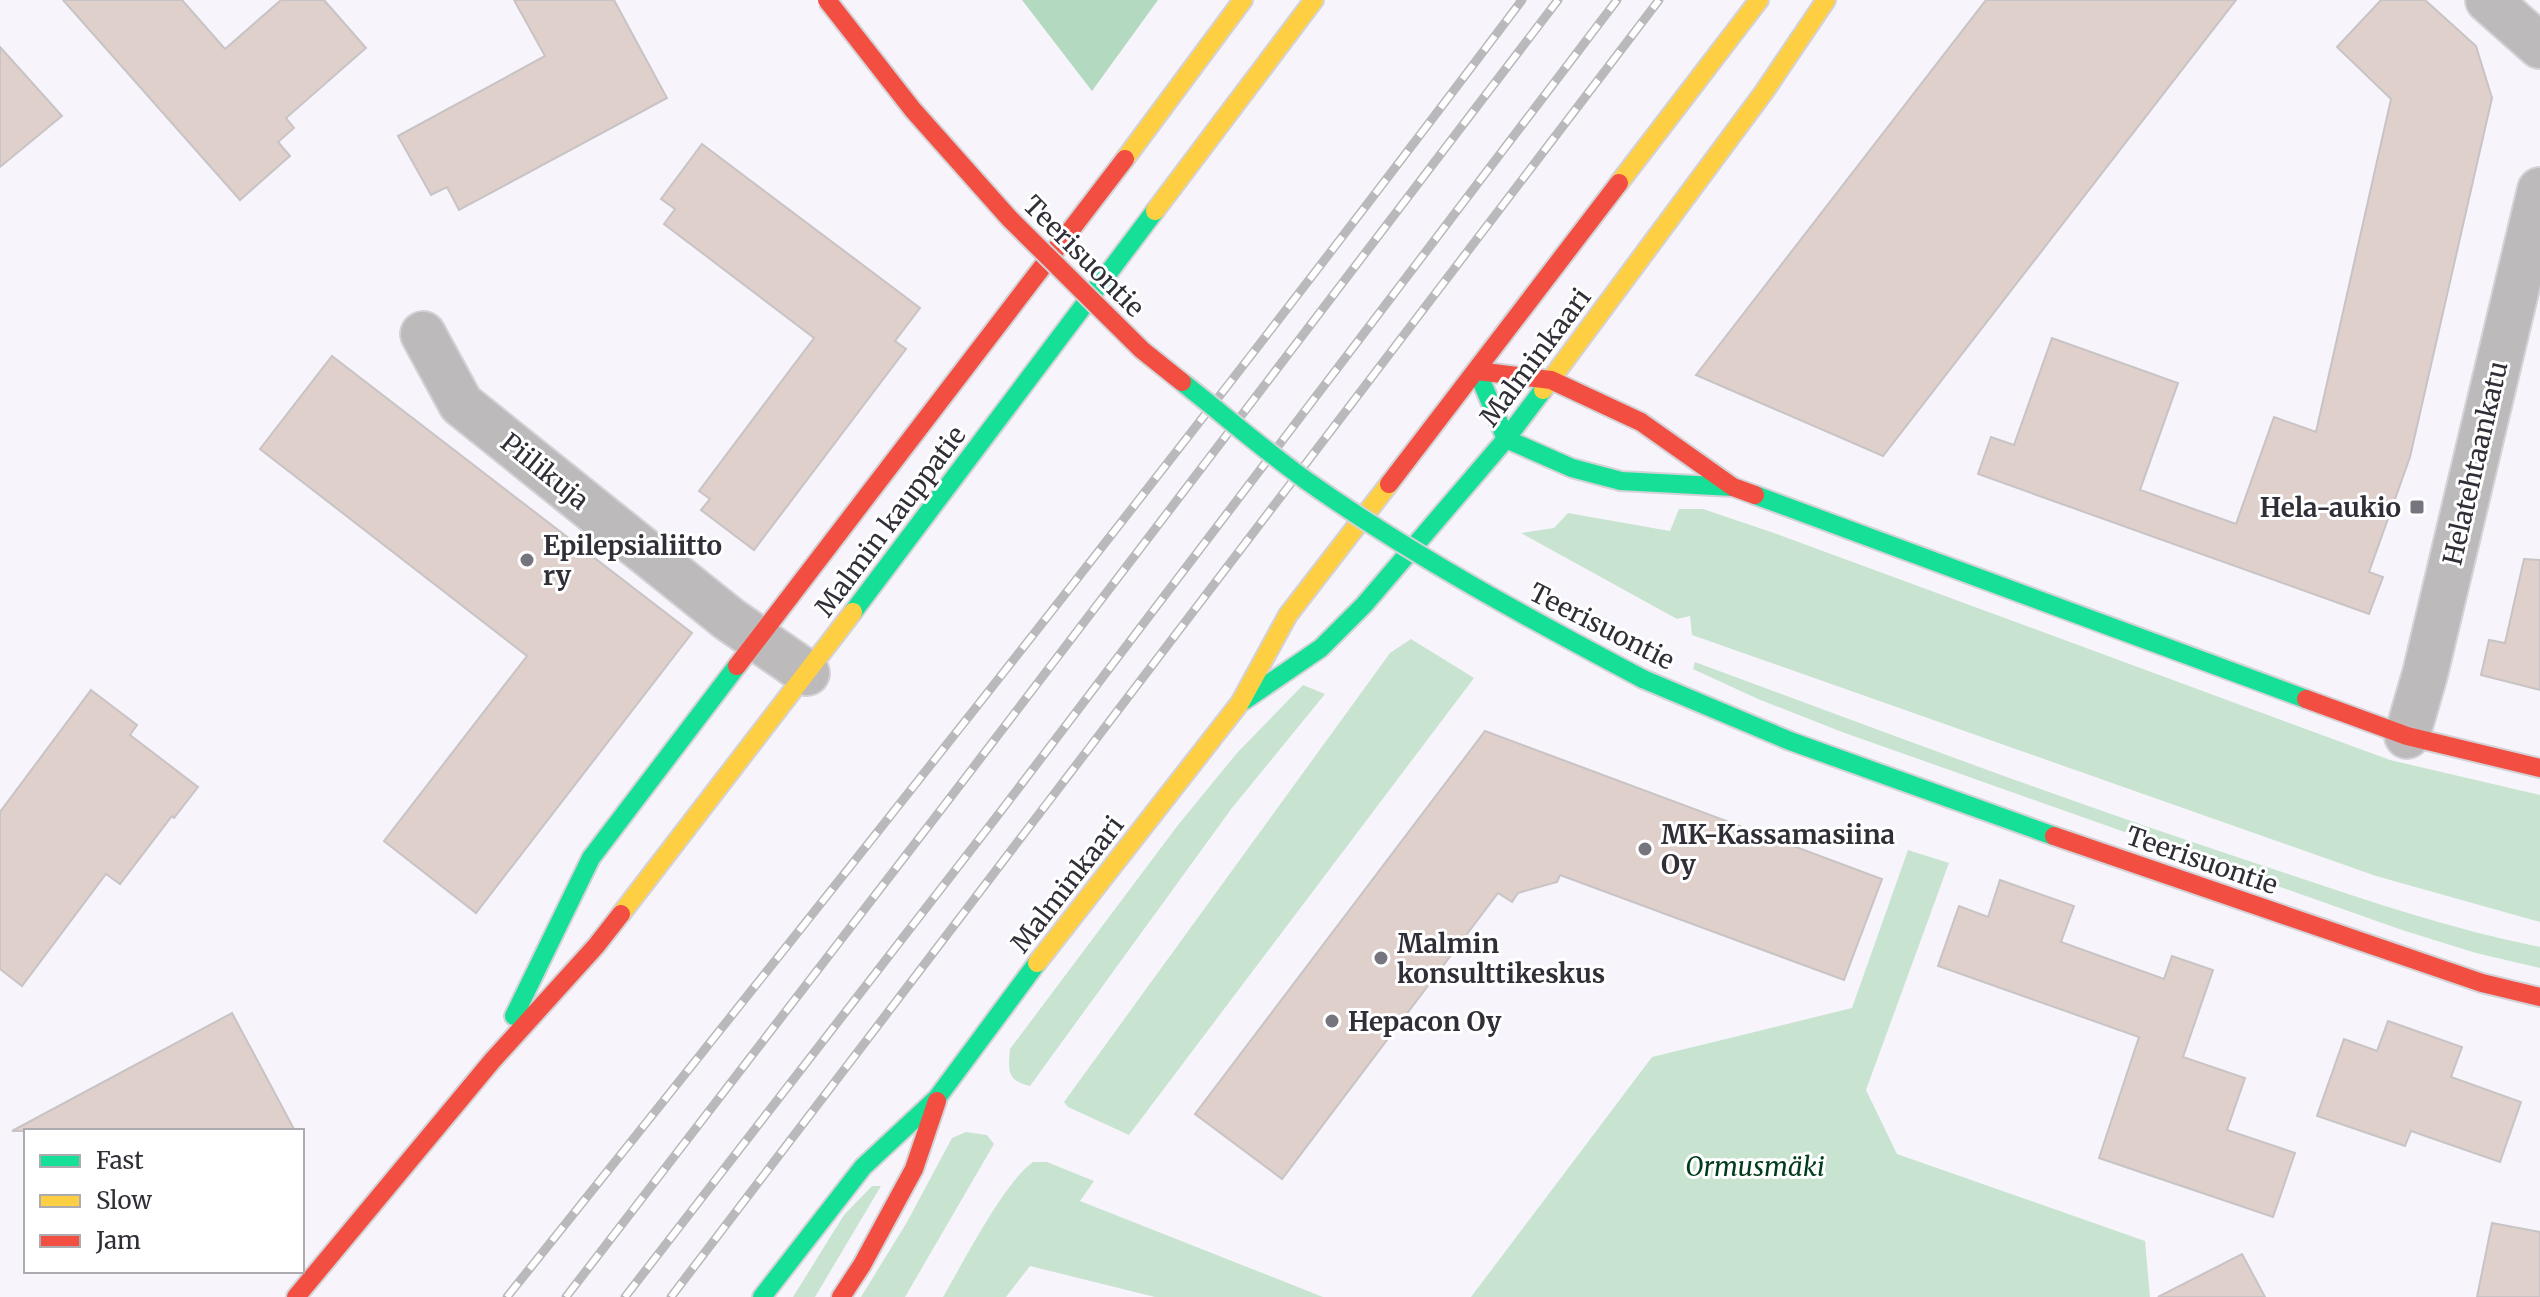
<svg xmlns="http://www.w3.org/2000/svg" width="2540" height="1297" font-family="Merriweather,serif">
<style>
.green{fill:#c8e4d1}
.forest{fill:#b3dac0}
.building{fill:#dfd0cc;stroke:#c8c3c4;stroke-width:2}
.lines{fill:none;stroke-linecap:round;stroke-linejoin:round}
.street-casing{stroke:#d3d2d7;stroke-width:48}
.fast-casing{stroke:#d3d2d7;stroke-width:22}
.slow-casing{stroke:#d3d2d7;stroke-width:22}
.jam-casing{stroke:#d3d2d7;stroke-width:22}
.street{stroke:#bcbaba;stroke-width:44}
.fast{stroke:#16e098;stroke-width:18}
.slow{stroke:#ffcf43;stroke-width:18}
.jam{stroke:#f24e42;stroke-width:18}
.rail-casing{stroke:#b9b8ba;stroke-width:9}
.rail{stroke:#fff;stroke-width:6;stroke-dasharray:18;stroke-linecap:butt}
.fast-bridge-casing{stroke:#d3d2d7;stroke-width:22;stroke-linecap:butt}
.jam-bridge-casing{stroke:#d3d2d7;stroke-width:22;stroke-linecap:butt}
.fast-bridge{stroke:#16e098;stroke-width:18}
.jam-bridge{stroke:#f24e42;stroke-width:18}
.poi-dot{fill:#76747c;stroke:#fff;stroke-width:3}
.labels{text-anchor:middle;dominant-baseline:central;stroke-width:6;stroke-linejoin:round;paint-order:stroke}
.street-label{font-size:26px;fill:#302e37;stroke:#fff}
.poi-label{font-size:26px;font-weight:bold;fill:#302e37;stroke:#fff;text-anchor:start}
.park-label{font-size:26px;font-style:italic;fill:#003b1b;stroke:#fff}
</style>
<rect width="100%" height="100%" fill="#f7f5fb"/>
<g class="green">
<path d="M 1679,509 L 1703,509 L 1774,533 L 2390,760 L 2540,795 L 2540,922 L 2376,876 L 1692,635 L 1690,616 L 1677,619 L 1521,533 L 1554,528 L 1568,513 L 1670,531 Z"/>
<path d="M 1411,639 L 1474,678 L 1129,1135 L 1068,1107 L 1064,1102 L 1390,653 Z"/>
<path d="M 1695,662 C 1881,731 2067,801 2255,863 C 2349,894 2443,928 2540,947 L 2540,968 L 2476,953 L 2402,930 L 1842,732 L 1758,699 L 1693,669 Z"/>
<path d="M 1303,685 L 1325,694 L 1232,808 L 1030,1086 C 1007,1081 1008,1071 1010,1049 L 1178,825 L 1237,753 Z"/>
<path d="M 1908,850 L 1949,863 L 1866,1090 L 1897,1154 L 2145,1241 L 2150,1297 L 1471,1297 L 1652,1057 L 1852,1008 Z"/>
<path d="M 966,1132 L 987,1135 L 994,1144 L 905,1297 L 861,1297 L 907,1222 L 952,1138 Z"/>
<path d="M 1033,1162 L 1047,1162 L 1094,1181 L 1080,1201 L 1323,1297 L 1155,1297 L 1030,1266 L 1006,1297 L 943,1297 C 963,1263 1004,1182 1033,1162 Z"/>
<path d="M 872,1186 L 881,1186 L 815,1297 L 793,1297 L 844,1215 Z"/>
</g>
<path class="forest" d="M 1022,0 L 1158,0 L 1092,91 Z"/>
<g class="building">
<path d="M 63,0 L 182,0 L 225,49 L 281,0 L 324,0 L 366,48 L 286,118 L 294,128 L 278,142 L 290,156 L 240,200 Z"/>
<path d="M 514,0 L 614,0 L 667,98 L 459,210 L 447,187 L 431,195 L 398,136 L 545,56 Z"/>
<path d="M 1986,0 L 2236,0 L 1883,456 L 1696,375 Z"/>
<path d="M 2381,0 L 2425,0 L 2476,46 L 2492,98 L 2410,457 L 2369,572 L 2383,577 L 2369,614 L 1978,474 L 1991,437 L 2014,445 L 2052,338 L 2178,383 L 2140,490 L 2236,524 L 2274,417 L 2316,432 L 2391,99 L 2337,47 Z"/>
<path d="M 0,47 L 62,116 L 0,167 Z"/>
<path d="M 702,144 L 920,308 L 895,341 L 906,349 L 754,550 L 701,510 L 710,499 L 699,491 L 814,338 L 664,224 L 675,209 L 661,199 Z"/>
<path d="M 332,356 L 692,633 L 476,913 L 384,841 L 527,656 L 260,449 Z"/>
<path d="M 2524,559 L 2540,560 L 2540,690 L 2481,675 L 2489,640 L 2505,643 Z"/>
<path d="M 91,690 L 137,725 L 130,735 L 198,787 L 174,818 L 172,816 L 120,884 L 106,874 L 22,986 L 0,969 L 0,812 Z"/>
<path d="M 1485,731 L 1882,879 L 1844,980 L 1560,875 L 1557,882 L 1518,893 L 1512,902 L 1498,893 L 1282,1179 L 1195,1114 Z"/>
<path d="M 2000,880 L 2074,906 L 2061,942 L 2164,979 L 2172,956 L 2213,970 L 2183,1057 L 2245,1078 L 2227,1130 L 2295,1153 L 2273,1217 L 2099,1158 L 2139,1037 L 1938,966 L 1959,906 L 1988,917 Z"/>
<path d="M 232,1013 L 295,1131 L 12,1131 Z"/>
<path d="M 2388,1021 L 2462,1047 L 2451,1077 L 2521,1102 L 2500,1162 L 2411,1131 L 2405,1146 L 2317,1116 L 2344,1039 L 2377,1051 Z"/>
<path d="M 2492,1223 L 2540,1232 L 2540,1297 L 2477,1297 Z"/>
<path d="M 2242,1254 L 2265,1297 L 2158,1297 Z"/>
</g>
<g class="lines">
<defs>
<g id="street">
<path d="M 2488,0 L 2540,46"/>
<path d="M 423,334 L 461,404 L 729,619 L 807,673"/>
<path d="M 2407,736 L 2425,674 L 2540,190"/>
</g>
<g id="fast">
<path d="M 1477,371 L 1506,439 L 1572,468 L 1621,481 L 1733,487"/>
<path d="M 1755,495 L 2306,699"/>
<path d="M 853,612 L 1155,211"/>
<path d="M 1643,679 L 1790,741 L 2054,836"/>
<path d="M 1245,700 L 1321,648 L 1364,605 L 1506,439 L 1543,390"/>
<path d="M 514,1016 L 591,858 L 737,666"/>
<path d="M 762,1297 L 863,1167 L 937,1098 L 1037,963"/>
</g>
<g id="slow">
<path d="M 1125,159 L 1243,0"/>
<path d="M 1619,183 L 1759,0"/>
<path d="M 1155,211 L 1314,0"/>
<path d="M 1543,390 L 1764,92 L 1826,0"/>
<path d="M 621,914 L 853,612"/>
<path d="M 1037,963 L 1240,703 L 1288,615 L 1389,484"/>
</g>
<g id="jam">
<path d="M 1477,371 L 1551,380 L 1641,422 L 1733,487 L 1755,495"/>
<path d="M 1389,484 L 1619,183"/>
<path d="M 737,666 L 1125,159"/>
<path d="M 2306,699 L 2407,736 L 2540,768"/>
<path d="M 2054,836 L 2482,983 L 2540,997"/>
<path d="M 296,1297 L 492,1061 L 596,946 L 621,914"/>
<path d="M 841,1297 L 862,1265 L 914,1169 L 937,1101"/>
</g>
</defs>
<use href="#street" class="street-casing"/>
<use href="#fast" class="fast-casing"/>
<use href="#slow" class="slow-casing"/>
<use href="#jam" class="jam-casing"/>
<use href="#street" class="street"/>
<use href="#fast" class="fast"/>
<use href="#slow" class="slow"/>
<use href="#jam" class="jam"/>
<defs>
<g id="rail">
<path d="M 507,1297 C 850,868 1192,439 1522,0"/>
<path d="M 566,1297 L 963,781 L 1558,0"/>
<path d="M 625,1297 L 1001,811 L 1617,0"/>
<path d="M 671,1297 L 1659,0"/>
</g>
</defs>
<use href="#rail" class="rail-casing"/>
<use href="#rail" class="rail"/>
<defs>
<path id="fast-bridge" d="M 1182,382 C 1224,415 1264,450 1307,481 C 1413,556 1528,618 1643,679"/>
<path id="jam-bridge" d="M 827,0 L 913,110 L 1009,218 L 1142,350 L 1182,382"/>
</defs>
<use href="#fast-bridge" class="fast-bridge-casing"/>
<use href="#jam-bridge" class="jam-bridge-casing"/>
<use href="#fast-bridge" class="fast-bridge"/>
<use href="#jam-bridge" class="jam-bridge"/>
</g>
<g class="poi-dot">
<rect x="2409" y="499" width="16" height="16" rx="4"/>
<circle cx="527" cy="560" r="8"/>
<circle cx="1645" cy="849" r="8"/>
<circle cx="1381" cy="958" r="8"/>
<circle cx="1332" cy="1021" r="8"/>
</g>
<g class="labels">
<g class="street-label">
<text transform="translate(1084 256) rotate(45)">Teerisuontie</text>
<text transform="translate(1535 357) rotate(-53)">Malminkaari</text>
<text transform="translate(2475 463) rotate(-77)">Helatehtaankatu</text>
<text transform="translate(545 471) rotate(39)">Piilikuja</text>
<text transform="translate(890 521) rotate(-53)">Malmin kauppatie</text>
<text transform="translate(1602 626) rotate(27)">Teerisuontie</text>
<text transform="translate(2202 860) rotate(19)">Teerisuontie</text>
<text transform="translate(1067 884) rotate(-52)">Malminkaari</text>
</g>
<g class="poi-label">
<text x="2401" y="507" text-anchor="end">Hela-aukio</text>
<text x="543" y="545">Epilepsialiitto<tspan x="543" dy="30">ry</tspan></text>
<text x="1661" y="834">MK-Kassamasiina<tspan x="1661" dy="30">Oy</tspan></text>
<text x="1397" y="943">Malmin<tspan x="1397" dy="30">konsulttikeskus</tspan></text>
<text x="1348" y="1021">Hepacon Oy</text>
</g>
<g class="park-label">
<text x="1755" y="1166">Ormusmäki</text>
</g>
</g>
<rect x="24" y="1129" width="280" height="144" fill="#ffffff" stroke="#acabaf" stroke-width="2"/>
<rect x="40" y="1155" width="40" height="12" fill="#16e098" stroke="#acabaf" stroke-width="2"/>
<text x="96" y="1169" font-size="24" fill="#302e37">Fast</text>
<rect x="40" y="1195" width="40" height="12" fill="#ffcf43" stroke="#acabaf" stroke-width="2"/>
<text x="96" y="1209" font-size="24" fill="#302e37">Slow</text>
<rect x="40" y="1235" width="40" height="12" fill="#f24e42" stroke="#acabaf" stroke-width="2"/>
<text x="96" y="1249" font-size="24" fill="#302e37">Jam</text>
</svg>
